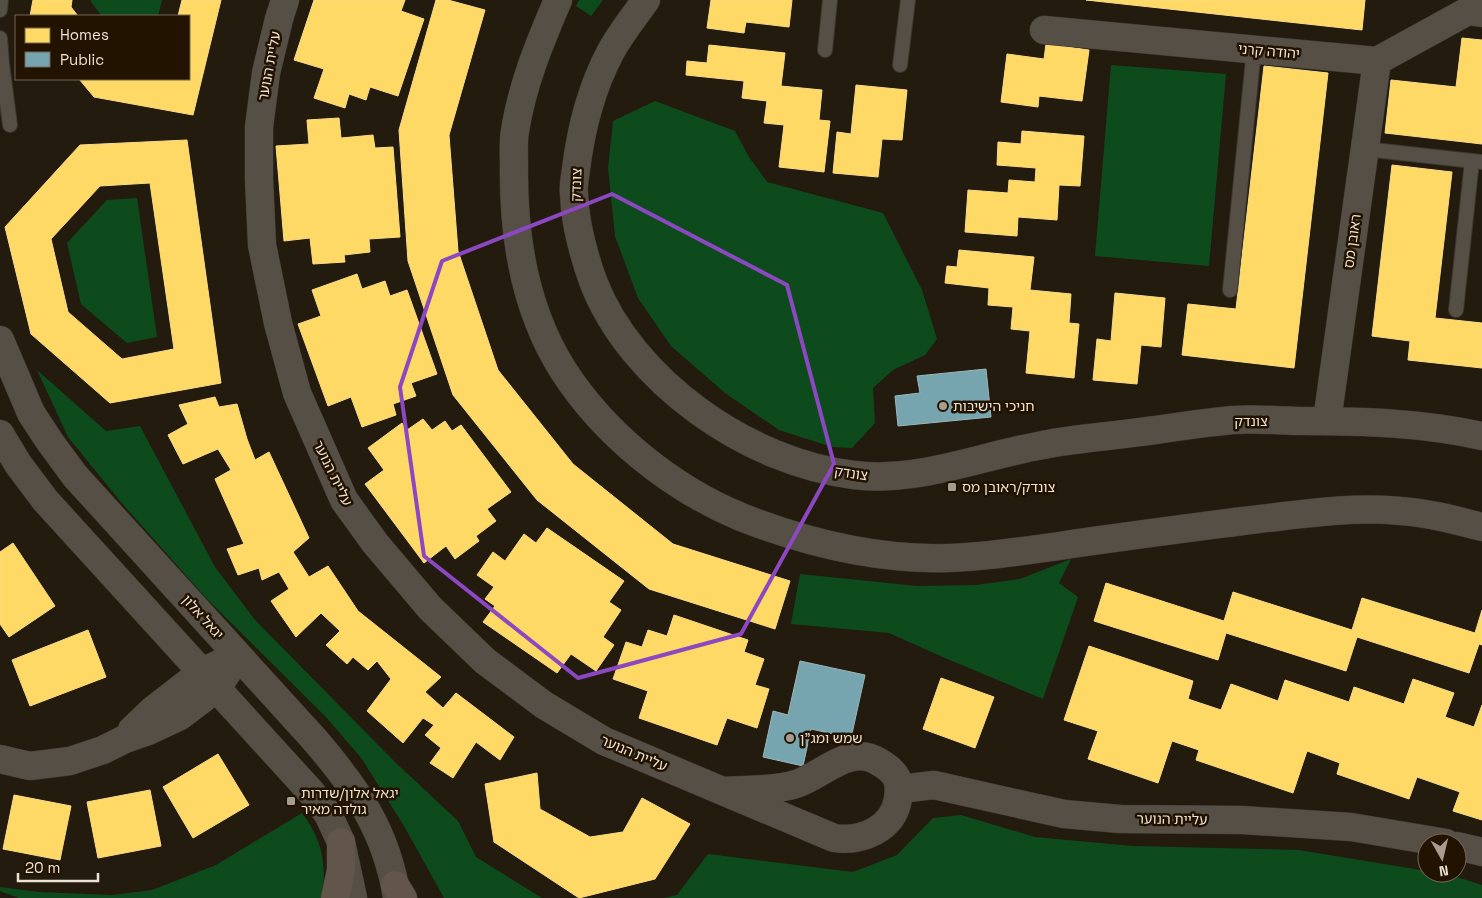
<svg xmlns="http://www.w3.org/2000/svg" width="1482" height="898" font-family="'Space Grotesk','Noto Sans Hebrew',sans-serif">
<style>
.green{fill:#0e4b1c}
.homes{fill:#ffd966;stroke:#fadc87;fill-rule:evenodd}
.public{fill:#76a5af;stroke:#9ab7ba}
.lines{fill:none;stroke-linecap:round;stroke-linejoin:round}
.service-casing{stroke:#3e372e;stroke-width:16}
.minor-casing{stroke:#3e372e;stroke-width:29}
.tertiary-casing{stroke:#3e372e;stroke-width:29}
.primary-casing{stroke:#3e372e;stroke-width:29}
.service{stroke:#564f46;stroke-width:14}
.minor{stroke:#564f46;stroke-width:28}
.tertiary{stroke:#564f46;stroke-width:28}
.primary{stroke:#615649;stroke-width:28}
.marked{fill:none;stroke:#8c47c2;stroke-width:4;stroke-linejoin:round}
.poi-dot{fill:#a69c8f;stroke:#221200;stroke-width:2}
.labels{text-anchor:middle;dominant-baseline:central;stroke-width:5;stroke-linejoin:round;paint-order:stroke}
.street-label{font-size:14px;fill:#ede2d4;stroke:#221200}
.poi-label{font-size:14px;fill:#ede2d4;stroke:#221200;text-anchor:start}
</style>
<rect width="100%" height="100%" fill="#231b0e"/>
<g class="green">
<path d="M 91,0 L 162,0 L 158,16 L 102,16 L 91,2 Z"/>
<path d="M 579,0 L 603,0 L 591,16 L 576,6 Z"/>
<path d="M 1111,65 L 1226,74 L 1209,266 L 1095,256 Z"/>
<path d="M 655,101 L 735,131 L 749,157 L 767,182 L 883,213 L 922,290 L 937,339 L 925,355 L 893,370 L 873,388 L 875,423 L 852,448 L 832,447 L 779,430 L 725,393 L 671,346 L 638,298 L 615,236 L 608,168 L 613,121 Z"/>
<path d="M 137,198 L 157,337 L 127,343 L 81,304 L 67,243 L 107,200 Z"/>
<path d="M 37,370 L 106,431 L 140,426 L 215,567 L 255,620 L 395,762 L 458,821 L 476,857 L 542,898 L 444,898 L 404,826 L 362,759 L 326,717 L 207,599 L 120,501 L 68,437 Z"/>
<path d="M 1071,559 L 1059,583 L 1078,597 L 1043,699 L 945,658 L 889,633 L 791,624 L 800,574 L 917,586 L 976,585 L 1020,579 Z"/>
<path d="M 302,813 C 322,839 328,866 321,898 L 19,898 L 0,891 L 0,887 L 39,892 L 112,895 L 152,890 L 216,865 Z"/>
<path d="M 961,815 L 1035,837 L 1132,846 L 1299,850 L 1427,871 L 1427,873 L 1447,874 L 1482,885 L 1482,898 L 664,898 L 677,895 L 708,854 L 853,872 L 897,855 L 933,818 Z"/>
</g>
<g class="homes">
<path d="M 33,0 L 72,0 L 71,7 L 78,16 L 30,16 Z"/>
<path d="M 182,0 L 221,0 L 193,115 L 94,97 L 79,79 L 189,79 L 189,16 L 178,16 Z"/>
<path d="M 314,0 L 405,0 L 401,11 L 424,19 L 398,96 L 370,87 L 366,100 L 349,94 L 345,108 L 314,98 L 324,69 L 294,60 Z"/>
<path d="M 436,0 L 448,0 L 485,10 L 449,135 L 458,251 L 498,370 L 573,464 L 673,544 L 790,581 L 775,629 L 649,589 L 537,500 L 453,395 L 408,261 L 399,130 Z"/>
<path d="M 711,0 L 792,0 L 789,27 L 746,22 L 744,33 L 707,28 Z"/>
<path d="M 1086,0 L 1365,0 L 1362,30 Z"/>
<path d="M 1462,38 L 1482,40 L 1482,144 L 1385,133 L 1391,80 L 1456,87 Z"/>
<path d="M 1046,44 L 1089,50 L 1082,101 L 1039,96 L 1038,107 L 1001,102 L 1007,54 L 1044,59 Z"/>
<path d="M 709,45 L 785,53 L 781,86 L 822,90 L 819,120 L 830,121 L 824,172 L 779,167 L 784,125 L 764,123 L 767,101 L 742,98 L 744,81 L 686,75 L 687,61 L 707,63 Z"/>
<path d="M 1264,66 L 1328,73 L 1294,368 L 1182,355 L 1188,304 L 1236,309 Z"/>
<path d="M 856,85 L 907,90 L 902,140 L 882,139 L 878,177 L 833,173 L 837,132 L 851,134 Z"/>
<path d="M 339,118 L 341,138 L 373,135 L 375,148 L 393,147 L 400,237 L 369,239 L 370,252 L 344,255 L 345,262 L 313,264 L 310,238 L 284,241 L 276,146 L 309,144 L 307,120 Z"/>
<path d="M 1022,131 L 1084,136 L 1080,186 L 1059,185 L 1057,220 L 1018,217 L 1017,236 L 965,232 L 968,190 L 1008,193 L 1009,180 L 1035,182 L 1036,168 L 997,165 L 998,142 L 1021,144 Z"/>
<path d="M 187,140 L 221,383 L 110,403 L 31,334 L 5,227 L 80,145 ZM 150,183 L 174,349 L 122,359 L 68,312 L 51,239 L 100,186 Z"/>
<path d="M 1392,165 L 1452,172 L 1435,318 L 1482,323 L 1482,368 L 1408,360 L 1410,341 L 1372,336 Z"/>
<path d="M 959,250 L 1034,257 L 1030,290 L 1071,294 L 1069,323 L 1079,324 L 1074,378 L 1026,373 L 1030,331 L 1011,329 L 1013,307 L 988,305 L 989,288 L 945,283 L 947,266 L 957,267 Z"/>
<path d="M 357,274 L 362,289 L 385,281 L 390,296 L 407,290 L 437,374 L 411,383 L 416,396 L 393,404 L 396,415 L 362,427 L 351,397 L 328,406 L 298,324 L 321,316 L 312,290 Z"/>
<path d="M 1115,293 L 1165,298 L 1161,347 L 1141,345 L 1137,384 L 1093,380 L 1097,339 L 1111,341 Z"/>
<path d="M 215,397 L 219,407 L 237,404 L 247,439 L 255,460 L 269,452 L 309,538 L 293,552 L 309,577 L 328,566 L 358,611 L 441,677 L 425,692 L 443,708 L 456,693 L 514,737 L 500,760 L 476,742 L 453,778 L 430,763 L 441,748 L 425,735 L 434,725 L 423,718 L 403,743 L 367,711 L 391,679 L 377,661 L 368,670 L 353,657 L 347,664 L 326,645 L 340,631 L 321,613 L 296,637 L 271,601 L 289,589 L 279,572 L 262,580 L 259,568 L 238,575 L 227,549 L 244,544 L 215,479 L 231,470 L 218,449 L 183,464 L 168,435 L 188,424 L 179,405 Z"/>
<path d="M 423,419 L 432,430 L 445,421 L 452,431 L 461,425 L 511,492 L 487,509 L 496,521 L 476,536 L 479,541 L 455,559 L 446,546 L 424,563 L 365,484 L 384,470 L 368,448 L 402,423 L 407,430 Z"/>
<path d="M 547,528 L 624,581 L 609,602 L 621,610 L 603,637 L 614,645 L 596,671 L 571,654 L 557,673 L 483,622 L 495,606 L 485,599 L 494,587 L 477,575 L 493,552 L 505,561 L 524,534 L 536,543 Z"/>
<path d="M 13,543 L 55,606 L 9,637 L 0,624 L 0,552 Z"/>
<path d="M 1106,583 L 1224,621 L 1233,592 L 1352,630 L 1362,598 L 1475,633 L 1482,610 L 1482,645 L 1479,644 L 1469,673 L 1357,637 L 1346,671 L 1226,633 L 1218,660 L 1094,621 Z"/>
<path d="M 674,615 L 748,640 L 744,652 L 764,659 L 755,685 L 769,689 L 757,728 L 727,718 L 717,745 L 639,718 L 648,691 L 613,679 L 626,642 L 642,647 L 648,630 L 667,636 Z"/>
<path d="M 88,630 L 106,677 L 30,706 L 12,660 Z"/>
<path d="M 1089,646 L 1193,681 L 1188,699 L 1221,710 L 1231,684 L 1278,701 L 1285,680 L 1349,702 L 1354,687 L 1404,704 L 1413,679 L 1454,693 L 1445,717 L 1474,727 L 1482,705 L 1482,820 L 1453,811 L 1460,792 L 1417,777 L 1409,799 L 1337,774 L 1340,763 L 1307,751 L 1293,793 L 1196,760 L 1199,750 L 1172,741 L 1158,783 L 1088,759 L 1098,731 L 1064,720 Z"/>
<path d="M 941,678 L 994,697 L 975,748 L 923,729 Z"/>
<path d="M 218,754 L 249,805 L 193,838 L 163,787 Z"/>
<path d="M 537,773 L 540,809 L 590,837 L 623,832 L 642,798 L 690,824 L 655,879 L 579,898 L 494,842 L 485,784 Z"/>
<path d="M 150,790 L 161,846 L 98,858 L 87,802 Z"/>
<path d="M 14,795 L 71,806 L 60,860 L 3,849 Z"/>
</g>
<g class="public">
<path d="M 986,369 L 991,417 L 898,426 L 895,396 L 920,393 L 917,376 Z"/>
<path d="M 800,661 L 865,675 L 851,738 L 811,729 L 803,766 L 763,757 L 773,711 L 788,715 Z"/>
</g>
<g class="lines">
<defs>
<g id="service">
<path d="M 0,10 L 1,0"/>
<path d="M 0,38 L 2,64 L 10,125"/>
<path d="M 825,50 L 830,0"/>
<path d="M 900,65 L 908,0"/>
<path d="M 1365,149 L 1482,162"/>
<path d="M 1230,290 L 1254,49"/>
<path d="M 1456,310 L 1472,161"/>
</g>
<g id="minor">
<path d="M 285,0 L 279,19 L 266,73 L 259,127 L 259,179 L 262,245 L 278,323 L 297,393 L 344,500 L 375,543 L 430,608 L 485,661 L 544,705 L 604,741 L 834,838 C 862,842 893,829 898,799 C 899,791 900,784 896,777 C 892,770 886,766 879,762 C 850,743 822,776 796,784 C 774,791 747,789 724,791"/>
<path d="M 558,0 C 540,42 522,85 515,131 C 513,142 514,154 514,165 C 513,235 525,310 563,370 C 604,434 671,488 741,517 C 807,543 878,560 949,558 C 986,557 1023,551 1059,546 C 1120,537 1182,529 1243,521 C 1296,515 1348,506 1401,511 C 1429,513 1455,520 1482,527"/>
<path d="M 1044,30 L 1377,61 L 1468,11 L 1482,13"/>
<path d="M 1327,421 L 1377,61"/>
<path d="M 132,730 L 153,710 L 202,672 L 223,662"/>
<path d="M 0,759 L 30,766 L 70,761 L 103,750 L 125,739 L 148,731 L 180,716 L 217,688 L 238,656"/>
<path d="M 900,789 L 934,785 L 1064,814 L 1120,819 L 1242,820 L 1351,827 L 1446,843"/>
<path d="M 1457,846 L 1482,852"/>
</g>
<g id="tertiary">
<path d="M 646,0 C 634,17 620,34 610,53 C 591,89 581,129 576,169 C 575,177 573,186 574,194 C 575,225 583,253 593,281 C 631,381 749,463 854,475 C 918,483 980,456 1043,445 C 1072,439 1102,437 1132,433 C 1165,429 1199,423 1233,420 C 1256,418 1281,421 1304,421 C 1364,421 1423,423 1482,436"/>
<path d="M 0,340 L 31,413 L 50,442 L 75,476 L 314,739 C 357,789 387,832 397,898"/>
<path d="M 0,434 L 18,464 L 45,500 L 311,792 L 328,814 L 341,842 L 353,898"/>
</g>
<g id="primary">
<path d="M 395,885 L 403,898"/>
<path d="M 335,898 L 341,870 L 341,842"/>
</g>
</defs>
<use href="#service" class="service-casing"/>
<use href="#minor" class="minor-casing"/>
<use href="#tertiary" class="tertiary-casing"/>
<use href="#primary" class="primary-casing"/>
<use href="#service" class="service"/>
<use href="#minor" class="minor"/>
<use href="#tertiary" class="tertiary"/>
<use href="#primary" class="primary"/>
</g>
<path class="marked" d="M 612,194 L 787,285 L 834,464 L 741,634 L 578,678 L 424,556 L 400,387 L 442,261 Z"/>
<g class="poi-dot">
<circle cx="943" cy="406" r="5"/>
<rect x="947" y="482" width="10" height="10" rx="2.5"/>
<circle cx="790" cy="738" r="5"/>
<rect x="286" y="796" width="10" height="10" rx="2.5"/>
</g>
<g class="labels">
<g class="street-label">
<text transform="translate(1269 51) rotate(5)">יהודה קרני</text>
<text transform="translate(269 66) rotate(-79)">עליית הנוער</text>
<text transform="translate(576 185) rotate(-88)">צונדק</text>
<text transform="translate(1352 241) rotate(-82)">ראובן מס</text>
<text x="1251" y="421">צונדק</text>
<text transform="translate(333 473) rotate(64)">עליית הנוער</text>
<text transform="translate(851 473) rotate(8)">צונדק</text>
<text transform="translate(203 617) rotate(48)">יגאל אלון</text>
<text transform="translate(634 753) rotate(23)">עליית הנוער</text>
<text transform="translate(1172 819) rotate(1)">עליית הנוער</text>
</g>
<g class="poi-label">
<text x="953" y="406">חניכי הישיבות</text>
<text x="962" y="487">צונדק/ראובן מס</text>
<text x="800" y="738">שמש ומג"ן</text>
<text x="301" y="793">יגאל אלון/שדרות<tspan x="301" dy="16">גולדה מאיר</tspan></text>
</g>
</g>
<rect x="15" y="15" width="175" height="65" fill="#221200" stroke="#736555"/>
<rect x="25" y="28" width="25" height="15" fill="#ffd966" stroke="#736555"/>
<text x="60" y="40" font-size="15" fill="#ede2d4">Homes</text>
<rect x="25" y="52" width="25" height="15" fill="#76a5af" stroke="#736555"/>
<text x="60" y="65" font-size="15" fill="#ede2d4">Public</text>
<g transform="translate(1442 858) rotate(172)"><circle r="24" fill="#221200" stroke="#736555"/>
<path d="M0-4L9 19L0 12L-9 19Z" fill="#a69c8f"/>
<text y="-8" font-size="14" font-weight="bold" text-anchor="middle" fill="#ede2d4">N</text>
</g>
<path d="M18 873v8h80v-8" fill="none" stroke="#ede2d4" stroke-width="2.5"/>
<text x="25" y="873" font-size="15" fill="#ede2d4" stroke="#221200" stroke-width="4" paint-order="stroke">20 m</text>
</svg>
